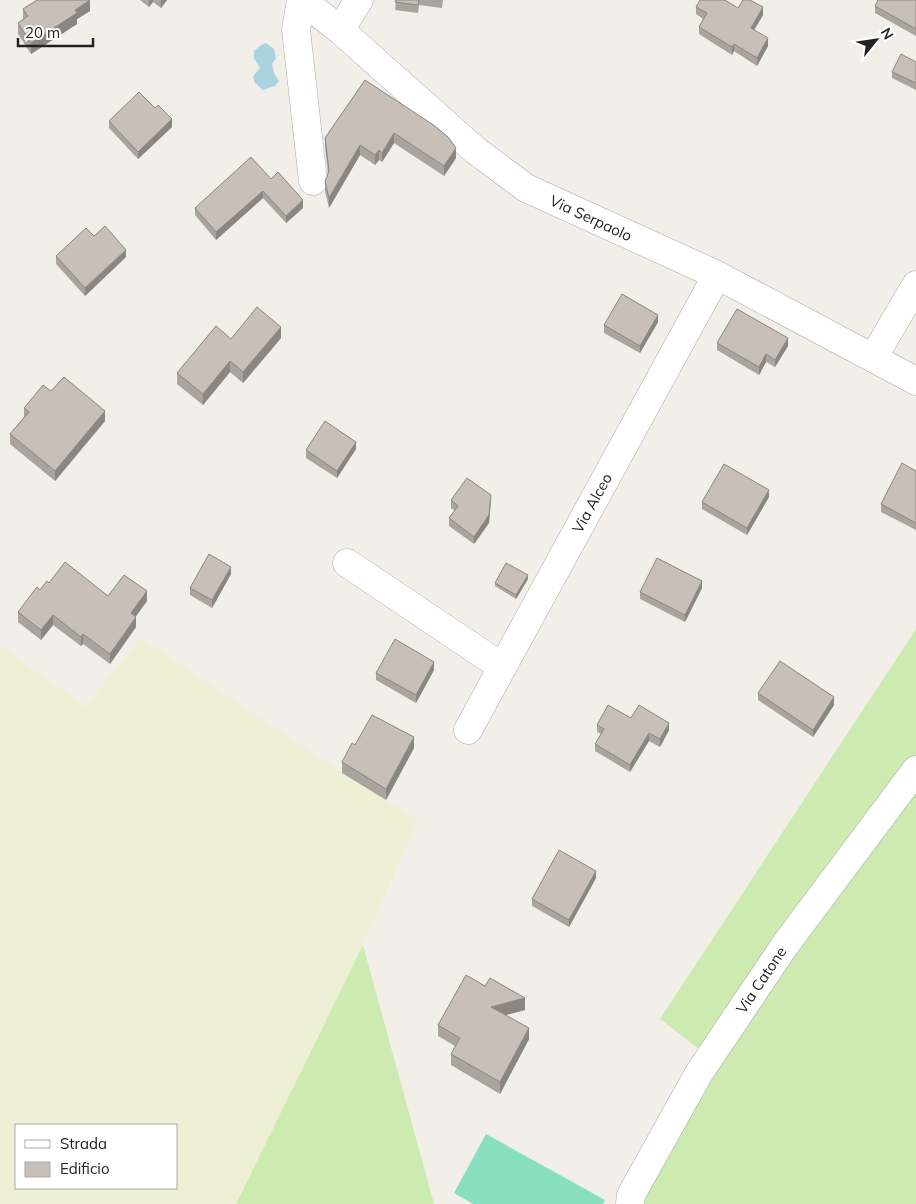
<svg xmlns="http://www.w3.org/2000/svg" width="916" height="1204" font-family="Mulish,sans-serif">
<style>
.farmland{fill:#eef0d5;fill-rule:evenodd}
.grass{fill:#cdebb0}
.pitch{fill:#88e0be}
.water{fill:#aad3df}
.lines{fill:none;stroke-linecap:round;stroke-linejoin:round}
.minor-casing{stroke:#a9a9a9;stroke-width:29}
.minor{stroke:#fff;stroke-width:28}
.wall{fill:#aba49e}
.shaded-wall{fill:#8b8681}
.building{fill:#c7bfb8;stroke:#8b8681}
.labels{text-anchor:middle;dominant-baseline:central;stroke-width:4.5;stroke-linejoin:round;paint-order:stroke}
.street-label{font-size:15px;fill:#222;stroke:#fff}
</style>
<rect width="100%" height="100%" fill="#f2efe9"/>
<path class="farmland" d="M 141,638 L 342,773 L 418,820 L 363,945 L 236,1204 L 0,1204 L 0,645 L 85,707 ZM 16,1125 L 176,1125 L 176,1188 L 16,1188 Z"/>
<g class="grass">
<path d="M 916,629 L 916,758 L 699,1049 L 660,1019 Z"/>
<path d="M 916,784 L 916,1204 L 642,1204 L 715,1067 Z"/>
<path d="M 363,945 L 434,1204 L 236,1204 Z"/>
</g>
<path class="pitch" d="M 486,1134 L 605,1200 L 603,1204 L 473,1204 L 454,1193 Z"/>
<path class="water" d="M 266,43 L 274,49 L 276,58 L 272,64 L 274,73 L 279,81 L 275,86 L 263,90 L 255,83 L 253,76 L 260,68 L 254,58 L 254,51 L 261,45 Z"/>
<g class="lines">
<defs>
<g id="minor">
<path d="M 301,0 L 296,30 L 313,181"/>
<path d="M 302,0 L 340,30 L 475,150 L 526,188 L 717,275 L 916,381"/>
<path d="M 340,30 L 359,0"/>
<path d="M 873,358 L 916,285"/>
<path d="M 347,563 L 502,667"/>
<path d="M 468,730 L 717,275"/>
<path d="M 630,1204 L 631,1195 L 699,1073 L 785,945 L 916,770"/>
</g>
</defs>
<use href="#minor" class="minor-casing"/>
<use href="#minor" class="minor"/>
</g>
<g class="wall">
<path d="M 140,0 L 167,0 L 161,8 L 153,2 L 149,7 Z"/>
<path d="M 396,0 L 443,0 L 442,8 L 419,5 L 418,13 L 395,10 Z"/>
<path d="M 916,0 L 916,36 L 875,13 L 875,6 Z"/>
<path d="M 696,7 L 738,8 L 763,15 L 754,30 L 768,46 L 757,66 L 734,51 L 732,55 L 699,34 L 699,27 L 703,19 L 696,14 Z"/>
<path d="M 23,9 L 90,11 L 77,19 L 77,24 L 31,54 L 18,34 L 18,23 L 23,19 Z"/>
<path d="M 916,62 L 916,90 L 892,78 L 892,72 Z"/>
<path d="M 365,80 L 456,158 L 444,176 L 394,143 L 382,162 L 379,160 L 375,165 L 360,155 L 329,208 L 325,191 L 325,181 L 327,177 L 328,174 L 325,147 L 325,138 Z"/>
<path d="M 155,108 L 172,127 L 138,159 L 109,128 L 109,121 Z"/>
<path d="M 271,179 L 303,208 L 286,223 L 263,198 L 216,240 L 195,215 L 195,208 Z"/>
<path d="M 94,236 L 126,257 L 85,296 L 56,264 L 56,256 Z"/>
<path d="M 658,322 L 640,353 L 604,333 L 604,325 Z"/>
<path d="M 281,338 L 243,383 L 230,372 L 203,405 L 177,384 L 177,373 L 231,339 Z"/>
<path d="M 717,343 L 788,346 L 775,367 L 766,362 L 759,375 L 717,350 Z"/>
<path d="M 51,391 L 105,421 L 55,481 L 10,444 L 10,434 L 24,417 L 24,408 Z"/>
<path d="M 356,449 L 337,478 L 306,458 L 306,450 Z"/>
<path d="M 916,471 L 916,530 L 881,512 L 881,504 Z"/>
<path d="M 769,497 L 747,535 L 702,509 L 702,502 Z"/>
<path d="M 451,500 L 491,503 L 489,523 L 474,544 L 449,526 L 449,518 L 455,511 L 451,508 Z"/>
<path d="M 231,574 L 212,608 L 190,595 L 190,588 Z"/>
<path d="M 528,579 L 516,599 L 495,586 L 495,583 Z"/>
<path d="M 49,583 L 108,596 L 147,601 L 136,616 L 136,627 L 110,664 L 83,644 L 81,646 L 53,625 L 41,640 L 18,622 L 18,612 L 40,590 Z"/>
<path d="M 702,588 L 685,622 L 640,599 L 640,592 Z"/>
<path d="M 434,670 L 416,703 L 376,680 L 376,673 Z"/>
<path d="M 758,693 L 834,705 L 813,737 L 758,700 Z"/>
<path d="M 597,725 L 669,730 L 660,747 L 649,741 L 630,772 L 595,751 L 595,744 L 601,734 L 597,732 Z"/>
<path d="M 355,745 L 414,748 L 386,800 L 342,773 L 342,762 Z"/>
<path d="M 596,878 L 569,927 L 532,906 L 532,899 Z"/>
<path d="M 525,1010 L 505,1015 L 529,1039 L 500,1094 L 451,1065 L 451,1054 L 455,1046 L 438,1036 L 438,1025 Z"/>
</g>
<g class="shaded-wall">
<path d="M 90,0 L 90,11 L 77,19 L 77,24 L 31,54 L 31,43 L 75,10 Z"/>
<path d="M 149,0 L 153,0 L 153,2 L 149,7 Z"/>
<path d="M 161,0 L 167,0 L 161,8 Z"/>
<path d="M 763,7 L 763,15 L 751,35 L 751,28 Z"/>
<path d="M 768,38 L 768,46 L 757,66 L 757,58 Z"/>
<path d="M 734,44 L 734,51 L 732,55 L 732,47 Z"/>
<path d="M 172,119 L 172,127 L 138,159 L 138,152 Z"/>
<path d="M 394,133 L 394,143 L 382,162 L 382,153 Z"/>
<path d="M 360,145 L 360,155 L 329,208 L 329,198 Z"/>
<path d="M 456,148 L 456,158 L 444,176 L 444,166 Z"/>
<path d="M 379,150 L 379,160 L 375,165 L 375,155 Z"/>
<path d="M 263,191 L 263,198 L 216,240 L 216,232 Z"/>
<path d="M 303,200 L 303,208 L 286,223 L 286,216 Z"/>
<path d="M 126,250 L 126,257 L 85,296 L 85,288 Z"/>
<path d="M 658,315 L 658,322 L 640,353 L 640,346 Z"/>
<path d="M 281,327 L 281,338 L 243,383 L 243,372 Z"/>
<path d="M 788,338 L 788,346 L 775,367 L 775,360 Z"/>
<path d="M 766,354 L 766,362 L 759,375 L 759,367 Z"/>
<path d="M 230,361 L 230,372 L 203,405 L 203,394 Z"/>
<path d="M 105,411 L 105,421 L 55,481 L 55,471 Z"/>
<path d="M 356,442 L 356,449 L 337,478 L 337,471 Z"/>
<path d="M 769,490 L 769,497 L 747,535 L 747,528 Z"/>
<path d="M 491,495 L 489,523 L 474,544 L 474,537 Z"/>
<path d="M 231,567 L 231,574 L 212,608 L 212,600 Z"/>
<path d="M 528,575 L 528,579 L 516,599 L 516,595 Z"/>
<path d="M 702,581 L 702,588 L 685,622 L 685,615 Z"/>
<path d="M 147,591 L 147,601 L 131,623 L 131,613 Z"/>
<path d="M 53,615 L 53,625 L 41,640 L 41,630 Z"/>
<path d="M 136,617 L 136,627 L 110,664 L 110,654 Z"/>
<path d="M 83,634 L 83,644 L 81,646 L 81,637 Z"/>
<path d="M 434,662 L 434,670 L 416,703 L 416,695 Z"/>
<path d="M 834,697 L 834,705 L 813,737 L 813,730 Z"/>
<path d="M 669,723 L 669,730 L 660,747 L 660,739 Z"/>
<path d="M 649,733 L 649,741 L 630,772 L 630,765 Z"/>
<path d="M 414,737 L 414,748 L 386,800 L 386,789 Z"/>
<path d="M 596,871 L 596,878 L 569,927 L 569,920 Z"/>
<path d="M 525,998 L 525,1010 L 491,1019 L 491,1007 Z"/>
<path d="M 529,1028 L 529,1039 L 500,1094 L 500,1082 Z"/>
</g>
<g class="building">
<path d="M 37,0 L 90,0 L 75,10 L 77,13 L 31,43 L 18,23 L 28,16 L 23,9 Z"/>
<path d="M 396,0 L 419,0 L 418,5 L 395,2 Z"/>
<path d="M 700,0 L 725,0 L 738,8 L 743,0 L 750,0 L 763,7 L 751,28 L 768,38 L 757,58 L 734,44 L 732,47 L 699,27 L 707,13 L 696,7 Z"/>
<path d="M 878,0 L 916,0 L 916,29 L 875,6 Z"/>
<path d="M 901,54 L 916,62 L 916,83 L 892,72 Z"/>
<path d="M 365,80 L 435,126 L 448,137 L 456,148 L 444,166 L 394,133 L 382,153 L 379,150 L 375,155 L 360,145 L 329,198 L 325,181 L 327,177 L 329,170 L 325,138 Z"/>
<path d="M 139,92 L 155,108 L 158,105 L 172,119 L 138,152 L 109,121 Z"/>
<path d="M 251,157 L 271,179 L 278,172 L 303,200 L 286,216 L 263,191 L 216,232 L 195,208 Z"/>
<path d="M 105,226 L 126,250 L 85,288 L 56,256 L 86,228 L 94,236 Z"/>
<path d="M 622,294 L 658,315 L 640,346 L 604,325 Z"/>
<path d="M 257,307 L 281,327 L 243,372 L 230,361 L 203,394 L 177,373 L 216,326 L 231,339 Z"/>
<path d="M 737,309 L 788,338 L 775,360 L 766,354 L 759,367 L 717,343 Z"/>
<path d="M 64,377 L 105,411 L 55,471 L 10,434 L 29,412 L 24,408 L 43,385 L 51,391 Z"/>
<path d="M 325,421 L 356,442 L 337,471 L 306,450 Z"/>
<path d="M 902,463 L 916,471 L 916,523 L 881,504 Z"/>
<path d="M 724,464 L 769,490 L 747,528 L 702,502 Z"/>
<path d="M 467,478 L 491,495 L 489,515 L 474,537 L 449,518 L 458,506 L 451,500 Z"/>
<path d="M 209,554 L 231,567 L 212,600 L 190,588 Z"/>
<path d="M 657,558 L 702,581 L 685,615 L 640,592 Z"/>
<path d="M 65,562 L 108,596 L 124,575 L 147,591 L 131,613 L 136,617 L 110,654 L 83,634 L 81,637 L 53,615 L 41,630 L 18,612 L 37,587 L 40,590 L 47,581 L 49,583 Z"/>
<path d="M 506,563 L 528,575 L 516,595 L 495,583 Z"/>
<path d="M 395,639 L 434,662 L 416,695 L 376,673 Z"/>
<path d="M 780,661 L 834,697 L 813,730 L 758,693 Z"/>
<path d="M 608,705 L 631,718 L 639,705 L 669,723 L 660,739 L 649,733 L 630,765 L 595,744 L 604,729 L 597,725 Z"/>
<path d="M 372,715 L 414,737 L 386,789 L 342,762 L 352,743 L 355,745 Z"/>
<path d="M 559,850 L 596,871 L 569,920 L 532,899 Z"/>
<path d="M 466,975 L 485,986 L 490,978 L 525,998 L 491,1007 L 529,1028 L 500,1082 L 451,1054 L 460,1038 L 438,1025 Z"/>
</g>
<g class="labels">
<g class="street-label">
<text transform="translate(591 218) rotate(25)">Via Serpaolo</text>
<text transform="translate(592 503) rotate(-61)">Via Alceo</text>
<text transform="translate(761 980) rotate(-56)">Via Catone</text>
</g>
</g>
<rect x="15" y="1124" width="162" height="65" fill="#ffffff" stroke="#a7a7a7"/>
<rect x="25" y="1140" width="25" height="8" fill="#ffffff" stroke="#a7a7a7"/>
<text x="60" y="1149" font-size="15" fill="#222222">Strada</text>
<rect x="25" y="1162" width="25" height="15" fill="#c7bfb8" stroke="#a7a7a7"/>
<text x="60" y="1174" font-size="15" fill="#222222">Edificio</text>
<g transform="translate(876 40) rotate(60)" stroke="#ffffff" stroke-width="4" paint-order="stroke">
<path d="M0-4L9 19L0 12L-9 19Z" fill="#222222"/>
<text y="-8" font-size="14" font-weight="bold" text-anchor="middle" fill="#222222">N</text>
</g>
<path d="M18 38v8h75v-8" fill="none" stroke="#222222" stroke-width="2.5"/>
<text x="25" y="38" font-size="15" fill="#222222" stroke="#ffffff" stroke-width="4" paint-order="stroke">20 m</text>
</svg>
